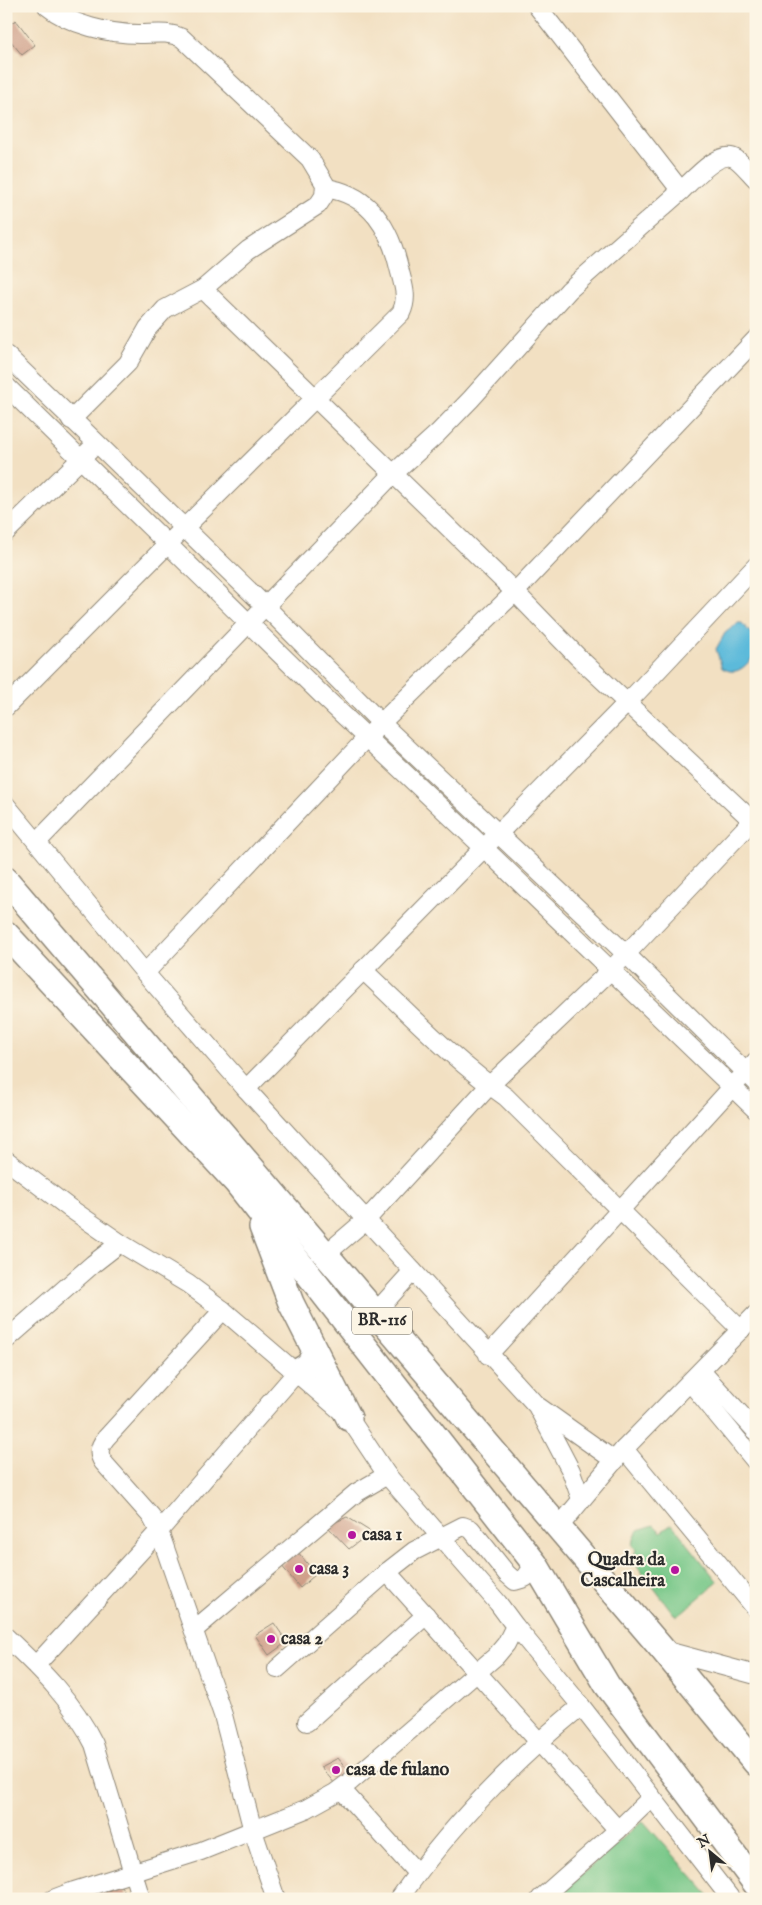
<svg xmlns="http://www.w3.org/2000/svg" width="762" height="1905" font-family="'IM FELL English',serif">
<style>
.green{fill:#77c788;stroke:#51795a}
.water{fill:#5cbada;stroke:#447282}
.building{fill:#cd9b85}
.lines{fill:none;stroke-linecap:round;stroke-linejoin:round}
.minor-casing{stroke:#8e8676;stroke-width:20}
.highway-casing{stroke:#8e8676;stroke-width:28}
.minor{stroke:#fff;stroke-width:18}
.highway{stroke:#fff;stroke-width:25}
.poi-dot{fill:#b5179e;stroke:#fcf5e5;stroke-width:2}
.labels{text-anchor:middle;dominant-baseline:central;stroke-width:4;stroke-linejoin:round;paint-order:stroke}
.shield{fill:#fcf5e5;stroke:#6a6863;stroke-width:1}
.shield-label{font-size:16px;font-weight:bold;fill:#2b2b2b}
.poi-label{font-size:18px;font-weight:bold;fill:#2b2b2b;stroke:#fcf5e5;text-anchor:start}
</style>
<rect width="100%" height="100%" fill="#fcf5e5"/>
<filter id="ink" filterUnits="userSpaceOnUse"><feTurbulence type="fractalNoise" baseFrequency=".02" numOctaves="2"/><feDisplacementMap in="SourceGraphic" scale="10" xChannelSelector="R" yChannelSelector="G"/><feConvolveMatrix kernelMatrix="1 2 1 2 8 2 1 2 1" color-interpolation-filters="sRGB"/></filter>
<filter id="wash" filterUnits="userSpaceOnUse"><feTurbulence type="fractalNoise" baseFrequency=".0096" numOctaves="4" result="noise"/><feDisplacementMap in="SourceGraphic" scale="20" xChannelSelector="R" yChannelSelector="G"/><feGaussianBlur stdDeviation="1.12" result="paint"/><feColorMatrix in="noise" values="0 0 0 0 0 0 0 0 0 0 0 0 0 0 0 0 0 1.4 0 .05"/><feComposite in="paint" operator="in"/></filter>
<g filter="url(#wash)">
<rect width="100%" height="100%" fill="#f2e0c2"/>
<g class="green">
<path d="M 672,1524 L 718,1582 L 676,1617 L 632,1559 L 636,1550 L 632,1544 L 638,1530 L 654,1525 L 661,1532 Z"/>
<path d="M 643,1821 L 713,1899 L 554,1899 L 640,1823 Z"/>
</g>
<path class="water" d="M 738,623 L 742,623 L 756,639 L 756,654 C 745,666 738,677 722,668 L 716,649 L 725,633 Z"/>
<g id="blocks">
<g class="building">
<path d="M 16,20 L 35,45 L 22,55 L 6,35 L 6,27 Z"/>
<path d="M 347,1517 L 371,1532 L 349,1549 L 327,1526 Z"/>
<path d="M 297,1551 L 316,1574 L 300,1588 L 281,1565 Z"/>
<path d="M 274,1623 L 287,1642 L 269,1655 L 255,1635 Z"/>
<path d="M 338,1758 L 350,1773 L 335,1784 L 321,1767 Z"/>
<path d="M 121,1886 L 129,1899 L 94,1899 L 94,1896 Z"/>
</g>
</g>
</g>
<g filter="url(#ink)">
<use href="#blocks" fill-opacity="0" stroke="#8e8676" stroke-width="1"/>
<g class="lines">
<defs>
<g id="minor">
<path d="M 47,6 C 70,25 110,34 139,34 C 154,34 168,31 182,38 L 310,159 L 325,184 L 324,196 L 318,205 L 248,250 L 203,289 L 165,309 L 148,328 L 128,363 L 71,420"/>
<path d="M 681,191 C 693,180 720,148 736,159 C 743,164 750,173 756,179"/>
<path d="M 203,289 L 515,592 L 578,657 L 756,824"/>
<path d="M 6,355 L 265,606 L 381,723 L 626,954 L 756,1082"/>
<path d="M 6,386 L 322,695 L 484,848 L 756,1110"/>
<path d="M 6,532 L 90,450"/>
<path d="M 6,707 L 168,544 L 401,313 C 408,299 404,287 400,272 C 391,230 371,194 325,188"/>
<path d="M 6,805 L 145,973 L 246,1089 L 537,1406 L 571,1471 L 581,1499"/>
<path d="M 37,842 L 393,474 L 438,433 L 471,399 L 569,290 L 681,191 L 537,6"/>
<path d="M 363,970 C 409,1013 454,1061 506,1097 L 741,1330"/>
<path d="M 145,973 L 381,723 L 515,592 L 756,339"/>
<path d="M 246,1089 L 627,703 L 756,566"/>
<path d="M 6,1160 L 68,1207 L 120,1243 L 188,1284 L 223,1310 L 349,1418 L 387,1475 L 498,1603 L 515,1626 L 506,1644 L 496,1656 L 351,1781 L 335,1793 L 306,1809 L 201,1851 L 74,1891 L 53,1899"/>
<path d="M 326,1254 L 367,1219 L 489,1086 L 611,970 L 752,821"/>
<path d="M 223,1310 L 106,1438 C 100,1445 97,1453 103,1462 L 151,1516 L 159,1531 L 223,1715 L 253,1831 L 276,1899"/>
<path d="M 375,1313 L 413,1271"/>
<path d="M 6,1340 L 93,1264 L 120,1243"/>
<path d="M 488,1355 L 756,1061"/>
<path d="M 701,1371 L 756,1431"/>
<path d="M 690,1382 L 756,1462"/>
<path d="M 539,1407 L 615,1461"/>
<path d="M 624,1449 L 756,1609"/>
<path d="M 558,1528 L 624,1449 L 756,1314"/>
<path d="M 387,1572 L 618,1830"/>
<path d="M 515,1626 L 581,1706 L 731,1899"/>
<path d="M 194,1630 L 356,1493 L 387,1475"/>
<path d="M 6,1637 C 41,1670 73,1701 94,1744 L 141,1899"/>
<path d="M 663,1650 L 756,1675"/>
<path d="M 36,1665 L 159,1531 L 296,1373"/>
<path d="M 277,1669 L 387,1572 L 414,1551 L 463,1526 L 471,1529 L 507,1574 L 515,1581 L 525,1578 L 535,1564"/>
<path d="M 307,1722 L 426,1615"/>
<path d="M 341,1789 L 417,1873"/>
<path d="M 399,1899 C 449,1828 514,1761 581,1706"/>
<path d="M 540,1899 L 618,1830 L 651,1798"/>
</g>
<g id="highway">
<path d="M 6,880 L 663,1650 L 756,1763"/>
<path d="M 6,934 L 237,1183 L 535,1564 L 607,1685 L 756,1884"/>
<path d="M 262,1227 L 291,1303 L 349,1418"/>
<path d="M 296,1373 L 309,1365 L 315,1352"/>
</g>
</defs>
<use href="#minor" class="minor-casing"/>
<use href="#highway" class="highway-casing"/>
<use href="#minor" class="minor"/>
<use href="#highway" class="highway"/>
</g>
</g>
<g class="poi-dot">
<circle cx="352" cy="1535" r="5"/>
<circle cx="299" cy="1569" r="5"/>
<circle cx="675" cy="1570" r="5"/>
<circle cx="271" cy="1639" r="5"/>
<circle cx="336" cy="1770" r="5"/>
</g>
<g class="labels">
<rect class="shield" x="352" y="1307.5" width="60" height="27" rx="4"/>
<g class="shield-label">
<text x="382" y="1321">BR-116</text>
</g>
<g class="poi-label">
<text x="362" y="1535">casa 1</text>
<text x="665" y="1560" text-anchor="end">Quadra da<tspan x="665" dy="21">Cascalheira</tspan></text>
<text x="309" y="1569">casa 3</text>
<text x="281" y="1639">casa 2</text>
<text x="346" y="1770">casa de fulano</text>
</g>
</g>
<rect width="762" height="1905" fill="none" stroke="#fcf5e5" stroke-width="25"/>
<g transform="translate(710 1852) rotate(331)" stroke="#fcf5e5" stroke-width="4" paint-order="stroke">
<path d="M0-4L9 19L0 12L-9 19Z" fill="#2b2b2b"/>
<text y="-8" font-size="14" font-weight="bold" text-anchor="middle" fill="#2b2b2b">N</text>
</g>
</svg>
